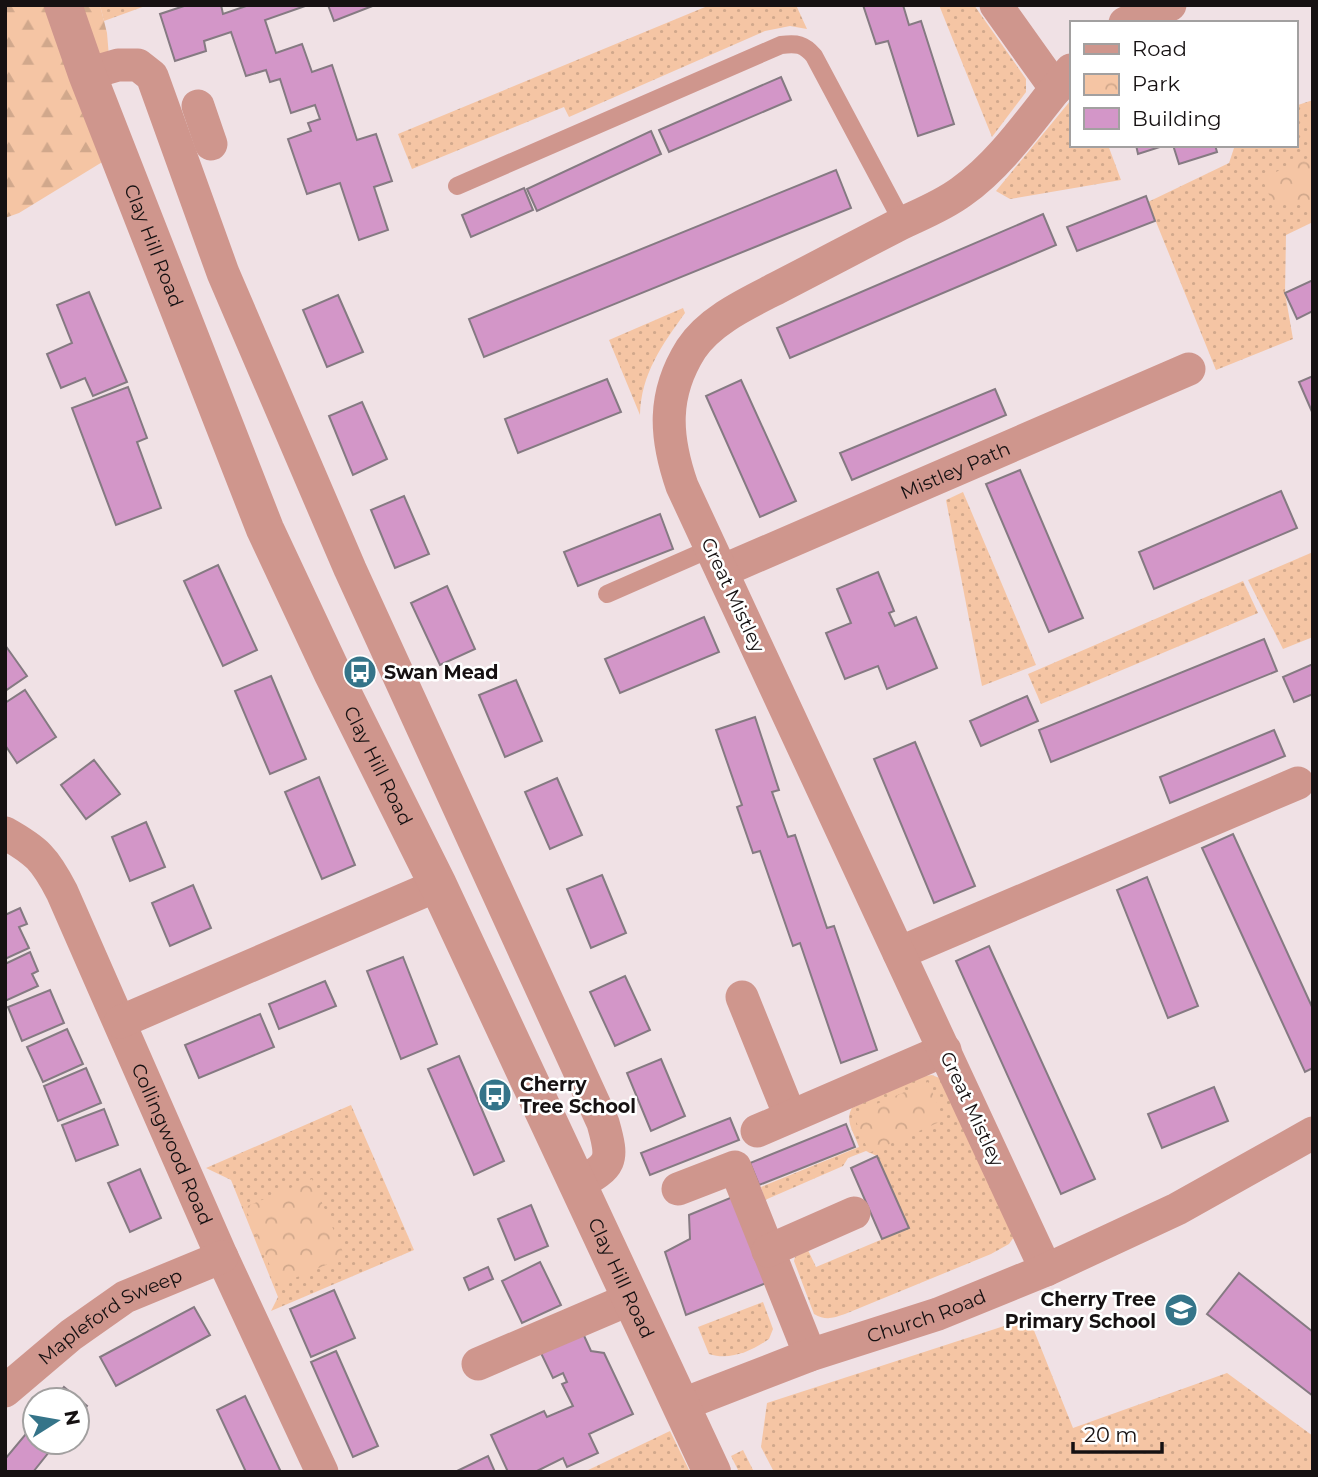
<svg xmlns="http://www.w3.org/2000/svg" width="1318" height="1477" font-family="Montserrat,sans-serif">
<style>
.grass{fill:url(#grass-dots)}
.forest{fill:url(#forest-firs)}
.park{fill:url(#park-crowns)}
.building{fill:#d396c8;stroke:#857a82;stroke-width:2}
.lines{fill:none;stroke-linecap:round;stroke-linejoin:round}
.service{stroke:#cf968d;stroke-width:18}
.minor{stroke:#cf968d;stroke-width:33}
.tertiary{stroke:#cf968d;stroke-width:38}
.labels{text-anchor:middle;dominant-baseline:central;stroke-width:5;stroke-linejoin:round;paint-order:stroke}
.street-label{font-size:19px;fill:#161112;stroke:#fff}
.poi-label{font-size:19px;font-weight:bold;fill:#161112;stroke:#fff;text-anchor:start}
</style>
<defs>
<pattern id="grass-dots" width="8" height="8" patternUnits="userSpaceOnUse" patternTransform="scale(1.75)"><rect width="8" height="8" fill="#f5c5a4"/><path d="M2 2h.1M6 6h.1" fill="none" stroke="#d1a88c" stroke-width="1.8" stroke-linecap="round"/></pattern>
<pattern id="forest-firs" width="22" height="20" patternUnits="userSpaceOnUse" patternTransform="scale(1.75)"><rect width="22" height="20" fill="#f5c5a4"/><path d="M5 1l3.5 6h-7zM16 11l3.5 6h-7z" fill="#d1a88c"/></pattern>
<pattern id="park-crowns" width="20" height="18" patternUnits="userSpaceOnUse" patternTransform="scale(1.75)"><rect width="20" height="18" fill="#f5c5a4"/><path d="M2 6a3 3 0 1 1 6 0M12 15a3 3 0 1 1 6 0" fill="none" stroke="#d1a88c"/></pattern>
</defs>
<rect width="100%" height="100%" fill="#f0e1e5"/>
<g class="grass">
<path d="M 100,5 L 148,5 L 104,21 Z"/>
<path d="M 710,5 L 796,5 L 807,29 L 790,26 L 765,31 L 569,117 L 564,107 L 412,169 L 398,134 Z"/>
<path d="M 939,5 L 974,5 L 1026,79 L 1026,92 L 992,137 Z"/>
<path d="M 1071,100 L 1071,145 L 1108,145 L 1121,180 L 1010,199 L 996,191 Z"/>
<path d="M 1313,100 L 1313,222 L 1286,235 L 1285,293 L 1293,339 L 1216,370 L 1148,202 L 1229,163 L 1235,145 L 1295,145 L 1295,106 Z"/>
<path d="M 683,308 L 685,313 C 662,345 641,374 640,415 L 609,340 Z"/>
<path d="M 963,492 L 1036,665 L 982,686 L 946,500 Z"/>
<path d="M 1313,552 L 1313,637 L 1283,649 L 1248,580 Z"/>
<path d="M 1243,581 L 1258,613 L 1041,704 L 1028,674 Z"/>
<path d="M 932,1075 L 942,1079 L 1014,1237 L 1009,1244 L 991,1254 L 845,1314 C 833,1318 826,1321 814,1314 L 794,1261 L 795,1257 L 807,1248 L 816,1267 L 909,1228 L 877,1156 L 866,1151 L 848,1158 L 843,1166 L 765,1200 L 761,1187 L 859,1147 C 855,1134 844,1121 852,1108 L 923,1076 Z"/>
<path d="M 351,1105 L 414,1250 L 271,1311 L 278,1297 L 231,1180 L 206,1168 Z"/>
<path d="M 763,1302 L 773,1329 L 769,1339 C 752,1351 730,1361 709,1354 L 698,1327 Z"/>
<path d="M 1029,1318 L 1073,1428 L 1227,1373 L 1313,1436 L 1313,1472 L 774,1472 L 761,1447 L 767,1403 Z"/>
<path d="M 670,1431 L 689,1470 L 685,1472 L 584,1472 Z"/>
<path d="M 743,1450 L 754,1472 L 739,1472 L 731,1456 Z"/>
</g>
<path class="forest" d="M 5,5 L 100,5 L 107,33 L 117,153 L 19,213 L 5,218 Z"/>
<g class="park">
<path d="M 1313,156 L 1313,198 L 1307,202 L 1273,204 L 1262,178 Z"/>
<path d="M 928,1082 L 944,1120 L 869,1153 L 853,1114 Z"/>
<path d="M 312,1179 L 345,1257 L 278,1285 L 245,1207 Z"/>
</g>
<g class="building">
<path d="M 187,5 L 221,5 L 223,14 L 249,5 L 308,5 L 265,20 L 276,53 L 302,44 L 312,72 L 332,65 L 357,140 L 376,134 L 392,181 L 374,187 L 388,230 L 359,240 L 340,183 L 307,194 L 288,139 L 311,131 L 308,123 L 320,119 L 315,105 L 291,113 L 280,79 L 270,82 L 266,70 L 246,76 L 231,32 L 204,41 L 206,51 L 175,61 L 160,14 Z"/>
<path d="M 328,5 L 375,5 L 334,21 Z"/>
<path d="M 863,5 L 903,5 L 909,25 L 921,21 L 954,124 L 918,136 L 888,41 L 876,44 Z"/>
<path d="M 781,77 L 791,100 L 669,152 L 659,130 Z"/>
<path d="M 651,131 L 661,154 L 537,211 L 527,189 Z"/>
<path d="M 1136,145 L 1166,145 L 1138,154 Z"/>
<path d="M 1173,145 L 1215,145 L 1217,152 L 1179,164 Z"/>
<path d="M 836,170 L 851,208 L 484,357 L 469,319 Z"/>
<path d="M 524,188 L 533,210 L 471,237 L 462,215 Z"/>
<path d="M 1146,196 L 1155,221 L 1077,251 L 1067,227 Z"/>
<path d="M 1043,214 L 1056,245 L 790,358 L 777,328 Z"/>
<path d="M 1313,280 L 1313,311 L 1297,319 L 1285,293 Z"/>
<path d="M 89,292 L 127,382 L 93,396 L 85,378 L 61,388 L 47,354 L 72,343 L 57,305 Z"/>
<path d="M 338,295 L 363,352 L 327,367 L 303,310 Z"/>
<path d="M 1313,376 L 1313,414 L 1299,382 Z"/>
<path d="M 607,379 L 621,412 L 518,453 L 505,419 Z"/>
<path d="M 741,380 L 796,501 L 760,517 L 706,396 Z"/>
<path d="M 128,387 L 147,438 L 137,442 L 161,508 L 116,525 L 72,408 Z"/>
<path d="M 995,389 L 1006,415 L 852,480 L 840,453 Z"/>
<path d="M 362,402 L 387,459 L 353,475 L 329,416 Z"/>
<path d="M 1020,470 L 1083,618 L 1049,632 L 986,484 Z"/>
<path d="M 1281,491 L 1297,528 L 1154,589 L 1139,552 Z"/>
<path d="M 404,496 L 429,554 L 395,568 L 371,510 Z"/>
<path d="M 660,514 L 673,549 L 578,586 L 564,552 Z"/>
<path d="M 218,565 L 257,650 L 223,666 L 184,581 Z"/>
<path d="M 878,572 L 894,611 L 889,613 L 895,626 L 916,617 L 937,668 L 887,689 L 878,666 L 845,679 L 826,633 L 851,623 L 837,589 Z"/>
<path d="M 447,586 L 475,649 L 440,665 L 411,603 Z"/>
<path d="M 704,617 L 719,652 L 620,693 L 605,659 Z"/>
<path d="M 1264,639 L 1277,671 L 1051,762 L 1039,730 Z"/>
<path d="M 5,645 L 27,676 L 5,691 Z"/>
<path d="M 1313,664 L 1313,694 L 1294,702 L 1283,677 Z"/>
<path d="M 271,676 L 306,759 L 270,774 L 235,691 Z"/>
<path d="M 516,680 L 542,741 L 505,757 L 479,695 Z"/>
<path d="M 25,690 L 56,737 L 17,763 L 5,745 L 5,703 Z"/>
<path d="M 1027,696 L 1038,721 L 981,746 L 970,721 Z"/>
<path d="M 755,717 L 779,790 L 772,792 L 788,837 L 795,835 L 827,928 L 834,926 L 877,1050 L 841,1063 L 800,943 L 793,946 L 760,851 L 753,853 L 737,807 L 742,805 L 716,730 Z"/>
<path d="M 1274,730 L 1285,756 L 1170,803 L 1160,777 Z"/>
<path d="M 915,742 L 975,886 L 934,903 L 874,759 Z"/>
<path d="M 94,760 L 120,794 L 86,819 L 61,785 Z"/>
<path d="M 319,777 L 355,865 L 322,879 L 285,792 Z"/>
<path d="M 557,778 L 582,835 L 550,849 L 525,792 Z"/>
<path d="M 146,822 L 165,867 L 130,881 L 112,837 Z"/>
<path d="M 1233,834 L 1313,1009 L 1313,1068 L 1305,1072 L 1202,848 Z"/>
<path d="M 602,875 L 626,933 L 591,948 L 567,889 Z"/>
<path d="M 1147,877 L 1198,1006 L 1168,1018 L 1117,890 Z"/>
<path d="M 193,885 L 211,928 L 170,946 L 152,903 Z"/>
<path d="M 20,908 L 27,924 L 19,927 L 29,948 L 5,959 L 5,915 Z"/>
<path d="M 989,946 L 1095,1179 L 1061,1194 L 956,961 Z"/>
<path d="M 30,952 L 38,971 L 32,974 L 38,986 L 5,1001 L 5,964 Z"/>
<path d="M 403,957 L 437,1044 L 401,1059 L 367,971 Z"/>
<path d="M 625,976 L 650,1030 L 615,1046 L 590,992 Z"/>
<path d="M 325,981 L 336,1006 L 279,1029 L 269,1004 Z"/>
<path d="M 50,990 L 64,1023 L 22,1041 L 8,1007 Z"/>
<path d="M 260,1014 L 274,1047 L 199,1078 L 185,1045 Z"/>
<path d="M 67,1029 L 83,1064 L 43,1082 L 27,1047 Z"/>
<path d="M 459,1056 L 504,1161 L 474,1175 L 428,1069 Z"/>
<path d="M 661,1059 L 685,1116 L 651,1131 L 627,1073 Z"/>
<path d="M 86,1068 L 101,1103 L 58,1121 L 44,1086 Z"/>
<path d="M 1214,1087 L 1228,1121 L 1162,1148 L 1148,1114 Z"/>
<path d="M 104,1109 L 118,1145 L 76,1161 L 62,1125 Z"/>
<path d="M 730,1118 L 739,1140 L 650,1175 L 641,1153 Z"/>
<path d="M 846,1124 L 855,1147 L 759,1185 L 750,1163 Z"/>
<path d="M 877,1156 L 909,1228 L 882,1239 L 851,1168 Z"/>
<path d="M 140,1169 L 161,1218 L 130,1232 L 108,1183 Z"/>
<path d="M 735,1196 L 766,1283 L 686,1315 L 665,1252 L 690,1239 L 689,1215 Z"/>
<path d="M 531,1205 L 548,1246 L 515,1260 L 498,1219 Z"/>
<path d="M 540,1262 L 561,1305 L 522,1323 L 502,1281 Z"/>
<path d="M 488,1267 L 493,1279 L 469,1290 L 464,1278 Z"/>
<path d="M 1239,1273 L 1313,1332 L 1313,1396 L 1207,1314 Z"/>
<path d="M 334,1290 L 355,1338 L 311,1357 L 290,1309 Z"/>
<path d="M 194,1307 L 210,1335 L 116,1386 L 100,1357 Z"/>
<path d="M 581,1329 L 591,1351 L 604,1353 L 633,1414 L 589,1434 L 598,1453 L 567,1467 L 563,1458 L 535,1472 L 508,1472 L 491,1435 L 544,1411 L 547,1417 L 573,1406 L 562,1384 L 567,1382 L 563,1373 L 553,1378 L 539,1349 Z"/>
<path d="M 336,1351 L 378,1446 L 353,1457 L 311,1362 Z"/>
<path d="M 64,1387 L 87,1406 L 77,1418 L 77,1400 L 54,1400 Z"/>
<path d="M 245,1396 L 281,1472 L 246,1472 L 217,1410 Z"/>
<path d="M 35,1423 L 35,1442 L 57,1442 L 33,1472 L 5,1472 L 5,1459 Z"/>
<path d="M 488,1456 L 495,1472 L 455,1472 Z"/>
</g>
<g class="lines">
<g class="service">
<path d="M 457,186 L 781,45 C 797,43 804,44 814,56 L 903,223"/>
<path d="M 607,594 L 712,548"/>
</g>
<g class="minor">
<path d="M 996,5 L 1056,89"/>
<path d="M 1125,23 L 1170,5"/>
<path d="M 87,74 L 118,65 L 138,65 L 152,76 L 223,273 L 350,569 L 603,1123 C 614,1162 612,1165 577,1185"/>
<path d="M 198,106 L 211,144"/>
<path id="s1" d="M 722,571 L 1189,369"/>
<path id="s2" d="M 5,833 C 37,851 45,859 62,892 L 222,1257 L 322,1472"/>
<path d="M 899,953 L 1298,783"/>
<path d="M 742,997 L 790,1116"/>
<path d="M 120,1022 L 438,885"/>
<path d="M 757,1131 L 945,1050"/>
<path d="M 678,1189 L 735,1167 L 810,1355"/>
<path d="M 768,1251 L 854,1213"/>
<path d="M 1046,1270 L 682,486 C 665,437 662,395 691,349 C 710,320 748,303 777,288 C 818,267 859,245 900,224 C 921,214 942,206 961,192 C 1004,162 1037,110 1071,70"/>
<path d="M 478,1364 L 630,1299"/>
<path id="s3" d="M 5,1391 L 71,1335 L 125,1297 L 222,1257"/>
<path id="s4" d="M 681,1405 L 810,1355 L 938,1314 L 1046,1270 L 1177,1209 L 1313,1133"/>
</g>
<path class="tertiary" id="s5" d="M 63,5 L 87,74 L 265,529 L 332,672 L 438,885 L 712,1472"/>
</g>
<defs>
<symbol id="bus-disc" viewBox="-11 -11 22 22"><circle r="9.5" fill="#357489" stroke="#fff"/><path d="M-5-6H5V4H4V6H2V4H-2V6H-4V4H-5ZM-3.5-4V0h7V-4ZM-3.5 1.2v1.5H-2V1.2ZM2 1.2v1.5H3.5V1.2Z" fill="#fff"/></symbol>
<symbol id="school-disc" viewBox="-11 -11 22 22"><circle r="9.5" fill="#357489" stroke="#fff"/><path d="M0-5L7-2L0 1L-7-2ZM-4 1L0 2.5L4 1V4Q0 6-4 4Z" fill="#fff"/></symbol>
</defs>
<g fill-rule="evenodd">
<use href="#bus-disc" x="341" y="653" width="38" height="38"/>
<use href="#bus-disc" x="476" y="1076" width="38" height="38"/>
<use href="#school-disc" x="1162" y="1291" width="38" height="38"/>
</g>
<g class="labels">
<g class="street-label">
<text stroke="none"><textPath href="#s5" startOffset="257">Clay Hill Road</textPath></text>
<text stroke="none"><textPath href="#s1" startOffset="254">Mistley Path</textPath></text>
<text transform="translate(733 595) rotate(65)">Great Mistley</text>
<text stroke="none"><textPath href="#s5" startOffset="824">Clay Hill Road</textPath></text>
<text transform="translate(972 1109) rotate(65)">Great Mistley</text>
<text stroke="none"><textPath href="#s2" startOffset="359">Collingwood Road</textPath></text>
<text stroke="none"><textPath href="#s5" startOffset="1391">Clay Hill Road</textPath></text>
<text stroke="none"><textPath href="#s4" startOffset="261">Church Road</textPath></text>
<text stroke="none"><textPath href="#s3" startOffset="130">Mapleford Sweep</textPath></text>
</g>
<g class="poi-label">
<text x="384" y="672">Swan Mead</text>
<text x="520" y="1084">Cherry<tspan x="520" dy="22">Tree School</tspan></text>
<text x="1156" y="1299" text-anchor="end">Cherry Tree<tspan x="1156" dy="22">Primary School</tspan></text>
</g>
</g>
<rect width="1318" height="1477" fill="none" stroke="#161112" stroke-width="14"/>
<rect x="1070" y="21" width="228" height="126" fill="#ffffff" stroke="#a2a0a0" stroke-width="2"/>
<rect x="1084" y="44" width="35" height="10" fill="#cf968d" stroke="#a2a0a0" stroke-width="2"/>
<text x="1132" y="56" font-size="21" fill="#161112">Road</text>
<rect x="1084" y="74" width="35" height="21" fill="url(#park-crowns)" stroke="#a2a0a0" stroke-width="2"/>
<text x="1132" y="91" font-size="21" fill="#161112">Park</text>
<rect x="1084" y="108" width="35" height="21" fill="#d396c8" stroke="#a2a0a0" stroke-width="2"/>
<text x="1132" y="126" font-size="21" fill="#161112">Building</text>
<g transform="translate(56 1421) rotate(79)"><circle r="33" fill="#ffffff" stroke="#a2a0a0" stroke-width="2"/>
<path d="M0-5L12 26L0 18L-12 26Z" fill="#357489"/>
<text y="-10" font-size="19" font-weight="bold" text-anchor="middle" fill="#161112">N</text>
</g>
<path d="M1073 1442v10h89v-10" fill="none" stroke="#161112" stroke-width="3.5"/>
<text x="1084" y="1442" font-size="21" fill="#161112" stroke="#ffffff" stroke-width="5" paint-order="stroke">20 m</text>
</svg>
